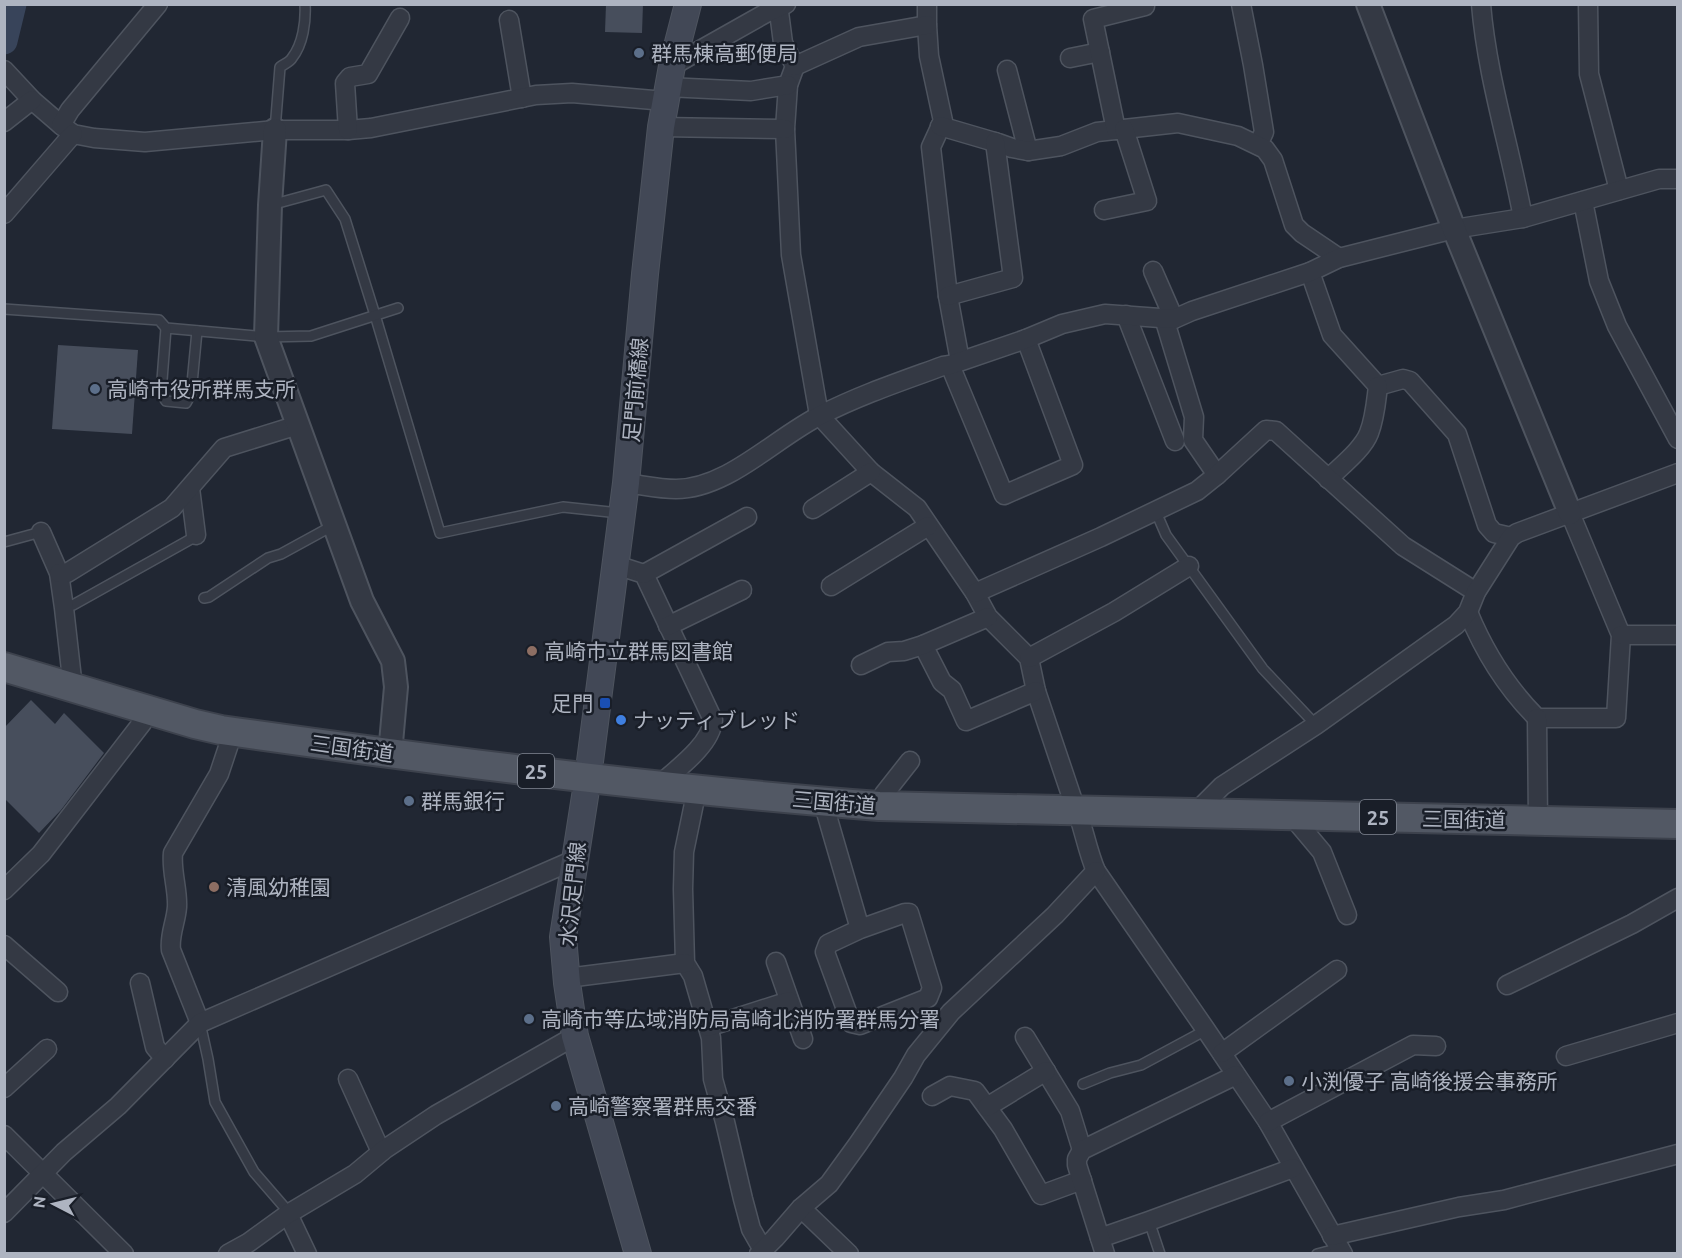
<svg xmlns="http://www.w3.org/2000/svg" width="1682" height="1258" font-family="Ubuntu,'Noto Sans JP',sans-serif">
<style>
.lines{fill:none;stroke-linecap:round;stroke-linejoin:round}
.river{stroke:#38445a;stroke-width:27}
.building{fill:#474e5c}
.service-casing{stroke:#4e545f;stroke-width:12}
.minor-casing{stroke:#4e545f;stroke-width:21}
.tertiary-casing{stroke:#4e545f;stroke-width:26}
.secondary-casing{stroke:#4e545f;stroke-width:28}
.primary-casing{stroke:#3d424d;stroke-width:32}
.service{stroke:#343944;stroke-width:9}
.minor{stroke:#343944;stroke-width:18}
.tertiary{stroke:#343944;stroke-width:22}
.secondary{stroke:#424856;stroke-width:26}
.primary{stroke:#525864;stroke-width:28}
.service-dot{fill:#5c6f8a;stroke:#191e28;stroke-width:2}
.education-dot{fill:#8d6e63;stroke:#191e28;stroke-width:2}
.transit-dot{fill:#1a4fb4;stroke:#191e28;stroke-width:2}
.shop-dot{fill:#3f7fe0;stroke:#191e28;stroke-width:2}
.labels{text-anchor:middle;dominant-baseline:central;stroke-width:5;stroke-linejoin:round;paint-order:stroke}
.shield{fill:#191e28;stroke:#818793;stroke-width:1.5}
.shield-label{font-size:20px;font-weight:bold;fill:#aeb4c1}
.poi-label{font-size:21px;fill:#aeb4c1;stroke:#191e28;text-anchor:start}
.street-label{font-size:21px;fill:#aeb4c1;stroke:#191e28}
</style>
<rect width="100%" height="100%" fill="#212733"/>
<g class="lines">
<path class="river" d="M 4,41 L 13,4"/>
</g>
<g class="building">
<path d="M 606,4 L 643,4 L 642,33 L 605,32 Z"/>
<path d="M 58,345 L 138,350 L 132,434 L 52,429 Z"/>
<path d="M 31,700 L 55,724 L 64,713 L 104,753 L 61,810 L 39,833 L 4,798 L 4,728 Z"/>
</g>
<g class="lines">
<defs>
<g id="service">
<path d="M 275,130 L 280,67 C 284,64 290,62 292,58 C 303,44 306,22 305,4"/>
<path d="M 271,205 L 326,190 L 345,219 L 375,315 L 440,533 L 563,507 L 619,513"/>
<path d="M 4,309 L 159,320 L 166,328 L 266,337 L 311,336 L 398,308"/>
<path d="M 166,328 L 161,393 L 166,401 L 186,403 L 191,394 L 197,331"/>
<path d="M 1156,512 L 1166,535 L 1263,669 L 1316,725"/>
<path d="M 4,542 L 41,532"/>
<path d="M 204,598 L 209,597 L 268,558 L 281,554 L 334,525"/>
<path d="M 64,608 L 73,605 L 191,539 L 196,535"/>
<path d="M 200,1023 L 208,1059 L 215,1102 L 254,1172 L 286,1209 L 288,1214"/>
<path d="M 1083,1084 L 1110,1073 L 1141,1065 L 1206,1030"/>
<path d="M 1149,1221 L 1160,1254"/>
<path d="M 1317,1254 L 1340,1248"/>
</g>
<g id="minor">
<path d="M 778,4 L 783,43 L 795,66 L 788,85 L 785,129 L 791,255 L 819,415 L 871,472 L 917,508 L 975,593 L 988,617 L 1029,658 L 1036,691 L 1072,798 C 1083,822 1086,848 1096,871 L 1206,1030 L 1268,1122 L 1343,1254"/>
<path d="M 927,4 L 927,25 L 929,56 L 943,121 L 931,147 L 948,296 L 960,361"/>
<path d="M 1241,4 L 1253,65 L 1264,132 L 1258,145"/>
<path d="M 1481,4 C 1487,77 1510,147 1523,218"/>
<path d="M 1588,4 L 1589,74 L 1619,190"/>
<path d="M 509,20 L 522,98"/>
<path d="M 1070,58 L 1100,52"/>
<path d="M 672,66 L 766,13 L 786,4"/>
<path d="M 795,66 L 859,37 L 927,25"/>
<path d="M 4,70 L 32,100 L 61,125 L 73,134 L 94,138 L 145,142 L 275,130 L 348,130 L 371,128 L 536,95 L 572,93 L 665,101"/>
<path d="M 1007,70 L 1028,151"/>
<path d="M 667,87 L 751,91 L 788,85"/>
<path d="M 4,122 L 32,100"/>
<path d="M 61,125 L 70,110 L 158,4"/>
<path d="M 940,126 L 998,143 L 1012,148 L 1028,151 L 1061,146 L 1097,132 L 1178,123 L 1238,136 L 1265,149 L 1273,160 L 1294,225 L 1302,233 L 1339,258"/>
<path d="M 661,127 L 785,129"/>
<path d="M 348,130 L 345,83 L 350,77 L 368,74 L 400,18"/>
<path d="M 1116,130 L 1093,19 L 1145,6"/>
<path d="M 1583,201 L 1599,281 L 1617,326 L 1678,439"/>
<path d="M 1104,210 L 1147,201 L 1124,129"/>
<path d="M 4,214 L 73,134"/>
<path d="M 1153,271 L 1174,319"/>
<path d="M 1310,272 L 1332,335 L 1378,386 L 1403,379 L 1410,381 L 1457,434 L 1487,525 L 1494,533 L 1511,537"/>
<path d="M 948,296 L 1013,278 L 995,142"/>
<path d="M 1126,315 L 1175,441"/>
<path d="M 1164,318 L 1194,417 L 1193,440 L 1217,475"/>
<path d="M 950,365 L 1004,495 L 1073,465 L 1026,339"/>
<path d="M 1328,479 C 1341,466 1363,449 1369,433 C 1375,418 1376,402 1378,386"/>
<path d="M 626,483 C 642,485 660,489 676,489 C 728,489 776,437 821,415 C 860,395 902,381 943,366 L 950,365 L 1026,339 L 1062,324 L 1105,314 L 1174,319 L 1192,311 L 1310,272 L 1339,258 L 1454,229 L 1523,218 L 1659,179 L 1678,179"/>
<path d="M 190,488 L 196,535"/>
<path d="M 813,509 L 871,472"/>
<path d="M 41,532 L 59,573 L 64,608 L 73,688"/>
<path d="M 616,565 L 644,574 L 713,720 C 711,745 677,769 659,785"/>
<path d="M 59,573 L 67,573 L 172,508 L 224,448 L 298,425"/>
<path d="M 644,574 L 747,517"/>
<path d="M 831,586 L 928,526"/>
<path d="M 975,593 L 1101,537 L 1197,491 L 1217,475 L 1266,430 L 1276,431 L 1403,546 L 1476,592"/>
<path d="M 1468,612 C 1484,651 1507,688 1537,718 L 1616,718 L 1621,635 L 1570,513"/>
<path d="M 668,626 L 742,590"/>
<path d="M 1621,635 L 1678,635"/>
<path d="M 923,645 L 942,682 L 952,690 L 966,721 L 1036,691"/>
<path d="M 1029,658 L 1114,612 L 1189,566"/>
<path d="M 861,665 L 888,652 L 904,651 L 923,645 L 988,617"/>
<path d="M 1537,718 L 1538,821"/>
<path d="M 697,789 L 684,852 L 683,889 L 685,963 L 693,976 L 711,1038 L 713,1079 L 725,1122 L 743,1199 L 751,1229 L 763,1250"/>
<path d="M 823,802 L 860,929 L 905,913 L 909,913 L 932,988 L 928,998 L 860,1025 L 851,1023 L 825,952 L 828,944 L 860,929"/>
<path d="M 879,806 L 884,794 L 910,761"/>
<path d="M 1195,813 L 1222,786 L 1316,725 L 1456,625 L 1468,612 L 1476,592 L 1511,537 L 1517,533 L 1678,473"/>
<path d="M 1291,815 L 1322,852 L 1347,915"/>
<path d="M 4,890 L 41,854 L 142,723 L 146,709"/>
<path d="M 4,945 L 58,992"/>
<path d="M 776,962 L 803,1039"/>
<path d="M 567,978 L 685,963"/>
<path d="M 140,983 L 155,1047 L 165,1059"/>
<path d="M 1507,985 L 1632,924 L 1678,898"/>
<path d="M 200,1023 L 171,950 C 169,935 176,922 177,907 C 178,889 171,871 173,853 L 219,774 L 233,732"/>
<path d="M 708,1027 L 789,1001"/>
<path d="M 1025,1037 L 1070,1111 L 1082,1150"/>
<path d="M 1222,1053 L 1337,970"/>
<path d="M 1566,1056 L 1678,1023"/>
<path d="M 348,1079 L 381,1152"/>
<path d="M 4,1088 L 47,1049"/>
<path d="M 932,1096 L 950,1086 L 975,1091 L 1003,1129 L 1041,1195 L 1082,1180"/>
<path d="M 987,1107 L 1046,1071"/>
<path d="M 1268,1122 L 1413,1045 L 1436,1046"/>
<path d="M 4,1135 L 124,1254"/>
<path d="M 801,1208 L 849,1254"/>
<path d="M 4,1213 L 64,1152 L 118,1106 L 200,1023 L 574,860"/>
<path d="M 288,1214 L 307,1254"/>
<path d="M 1332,1236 L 1459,1207 L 1504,1200 L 1678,1154"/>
<path d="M 1100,1238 L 1149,1221 L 1293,1168"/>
<path d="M 228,1254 L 248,1243 L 288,1214 L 355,1174 L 385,1149 L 436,1115 L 575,1036"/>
<path d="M 759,1254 L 775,1238 L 801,1208 L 829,1184 L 858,1144 L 903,1078 L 916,1055 L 951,1012 L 1055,915 L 1096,871"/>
<path d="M 1105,1254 L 1077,1165 L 1077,1159 L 1082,1150 L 1236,1075"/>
</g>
<g id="tertiary">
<path d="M 1368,4 L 1454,229 L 1570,513"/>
<path d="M 275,130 L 270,205 L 266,337 L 362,601 L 393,661 L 396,687 L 390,754"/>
</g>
<path id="secondary" d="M 638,1254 L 575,1036 L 567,983 L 563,937 L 588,777 L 626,483 L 645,274 L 661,127 L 672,66 L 688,4"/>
<path id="primary" d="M 4,667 L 195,724 L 221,730 C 440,761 659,789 879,806 L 1678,824"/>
</defs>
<use href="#service" class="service-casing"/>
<use href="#minor" class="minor-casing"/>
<use href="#tertiary" class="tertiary-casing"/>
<use href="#secondary" class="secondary-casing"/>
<use href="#primary" class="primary-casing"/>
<use href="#service" class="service"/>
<use href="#minor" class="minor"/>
<use href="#tertiary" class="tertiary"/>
<use href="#secondary" class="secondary"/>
<use href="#primary" class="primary"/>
</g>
<g class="service-dot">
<circle cx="639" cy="53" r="6"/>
<circle cx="95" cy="389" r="6"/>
<circle cx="409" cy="801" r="6"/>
<circle cx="529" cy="1019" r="6"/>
<circle cx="1289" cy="1081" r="6"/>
<circle cx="556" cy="1106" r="6"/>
</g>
<g class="education-dot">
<circle cx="532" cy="651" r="6"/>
<circle cx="214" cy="887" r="6"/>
</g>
<rect class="transit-dot" x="599" y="697" width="12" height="12" rx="3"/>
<circle class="shop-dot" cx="621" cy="720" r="6"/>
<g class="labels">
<g class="shield">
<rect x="518" y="754" width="36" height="34" rx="4.5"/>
<rect x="1360" y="800" width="36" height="34" rx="4.5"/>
</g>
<g class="shield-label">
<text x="536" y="771">25</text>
<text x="1378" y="817">25</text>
</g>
<g class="poi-label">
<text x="651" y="53">群馬棟高郵便局</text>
<text x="107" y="389">高崎市役所群馬支所</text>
<text x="544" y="651">高崎市立群馬図書館</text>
<text x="593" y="703" text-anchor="end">足門</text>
<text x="633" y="720">ナッティブレッド</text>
<text x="421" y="801">群馬銀行</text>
<text x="226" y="887">清風幼稚園</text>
<text x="541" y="1019">高崎市等広域消防局高崎北消防署群馬分署</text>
<text x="1301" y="1081">小渕優子 高崎後援会事務所</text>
<text x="568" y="1106">高崎警察署群馬交番</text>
</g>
<g class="street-label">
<text transform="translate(635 390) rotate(-85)">足門前橋線</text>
<text transform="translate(352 748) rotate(8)">三国街道</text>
<text transform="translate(834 802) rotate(5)">三国街道</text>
<text transform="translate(1464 819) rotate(1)">三国街道</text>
<text transform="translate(572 894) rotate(-84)">水沢足門線</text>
</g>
</g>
<rect width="1682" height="1258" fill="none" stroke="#aeb4c1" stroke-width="12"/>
<g transform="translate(54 1204) rotate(277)" stroke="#191e28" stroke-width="4.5" paint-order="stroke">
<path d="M0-4.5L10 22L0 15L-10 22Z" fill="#aeb4c1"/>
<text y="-9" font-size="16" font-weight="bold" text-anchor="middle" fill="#aeb4c1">N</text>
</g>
</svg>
